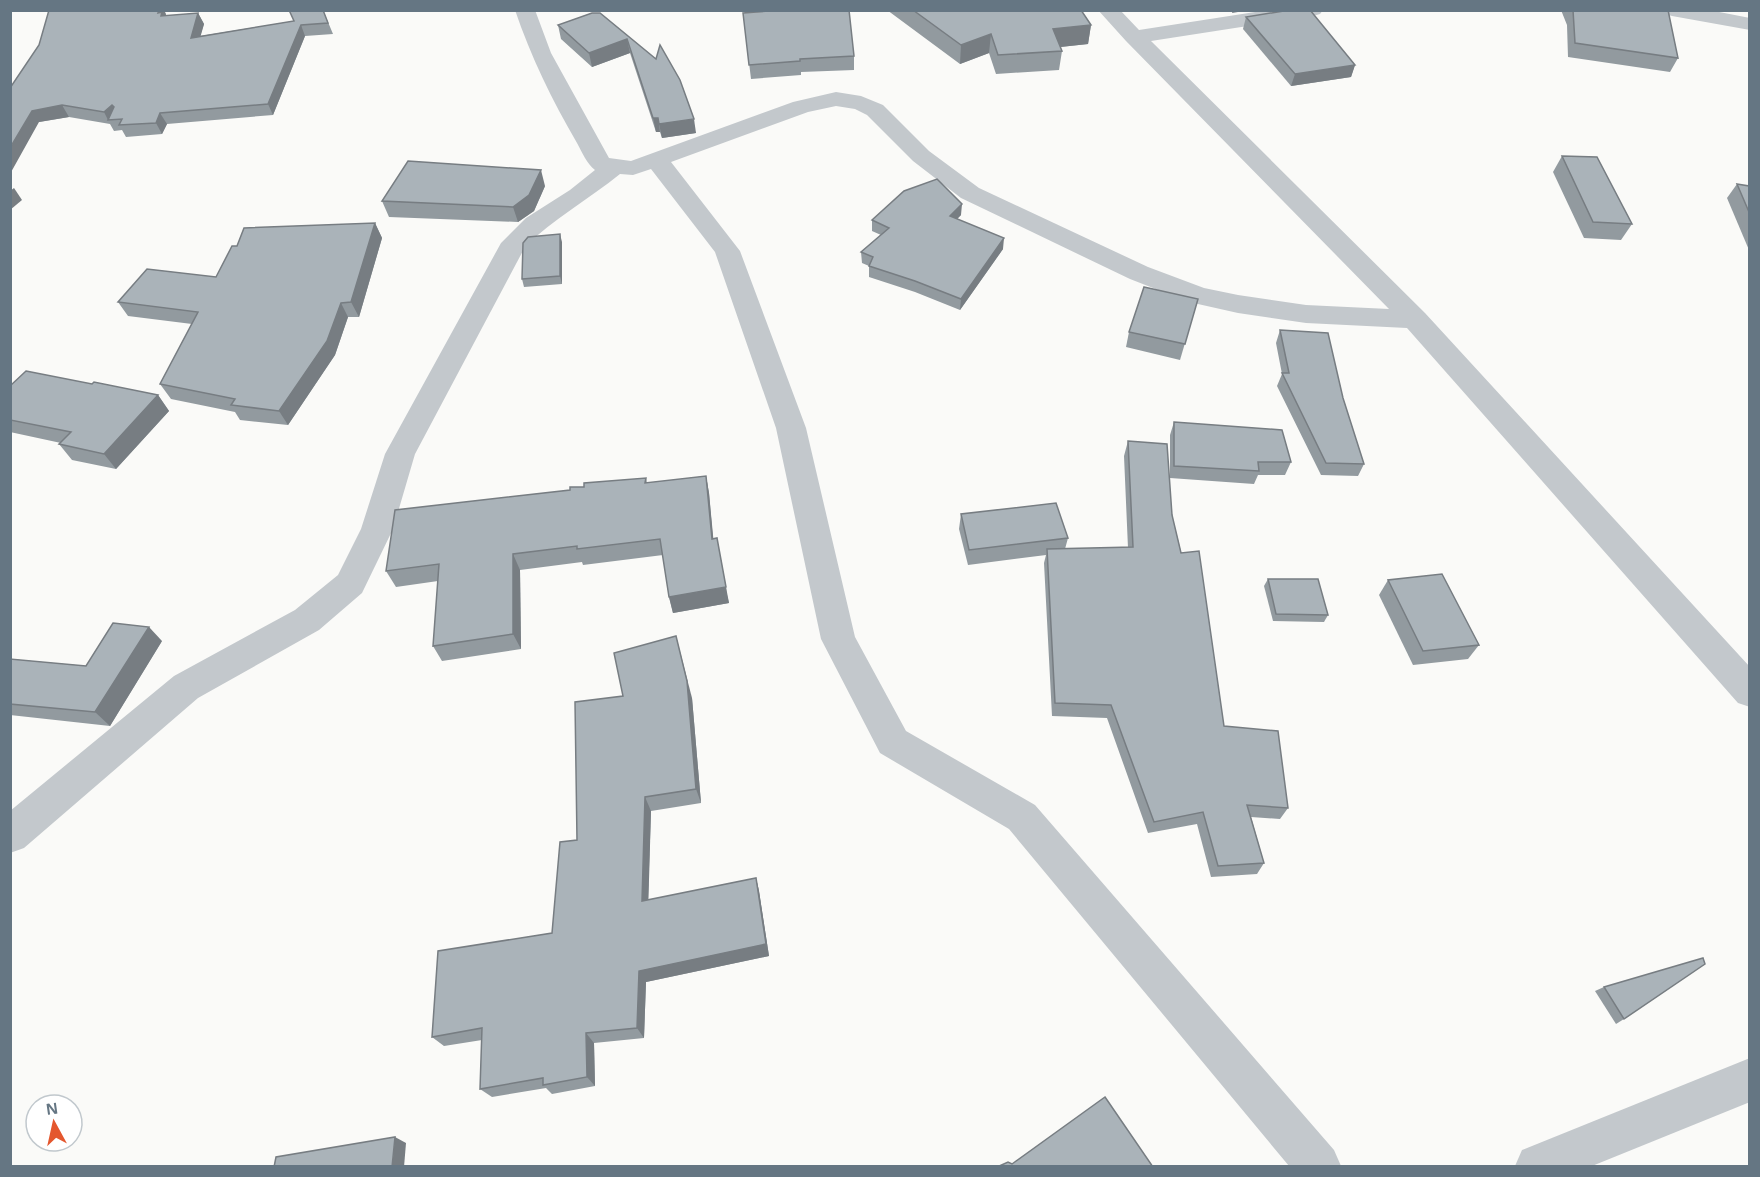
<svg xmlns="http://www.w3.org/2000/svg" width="1760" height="1177" font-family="Helvetica,sans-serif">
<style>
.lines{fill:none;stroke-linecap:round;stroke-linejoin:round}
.minor{fill:#c3c8cc;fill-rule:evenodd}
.wall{fill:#929a9f}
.shaded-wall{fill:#777d82}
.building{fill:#aab3b9;stroke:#777d82;stroke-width:1.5}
</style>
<rect width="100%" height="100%" fill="#fafaf8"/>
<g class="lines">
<g class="minor">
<path d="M 515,10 L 535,10 L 551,53 L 609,158 L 631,161 L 793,102 L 836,92 L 861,96 L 883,105 L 929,151 L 979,188 L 1148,267 L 1204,288 L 1238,295 L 1306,305 L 1389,309 L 1126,41 L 1098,10 L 1120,10 L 1139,30 L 1268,10 L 1323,10 L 1320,14 L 1313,16 L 1151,41 L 1425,313 L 1750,667 L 1750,707 L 1738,703 L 1407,328 L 1306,323 L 1238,313 L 1189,302 L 1130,279 L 961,198 L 913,161 L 867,115 L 855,109 L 836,106 L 808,112 L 671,162 L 740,251 L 806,428 L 855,637 L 906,731 L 1035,805 L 1334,1150 L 1341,1166 L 1289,1166 L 1009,829 L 880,753 L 821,639 L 776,428 L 715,252 L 651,169 L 633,175 L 620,174 C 589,199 553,219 525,247 L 415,454 L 393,529 L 362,593 L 319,630 L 198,698 L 24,848 L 10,853 L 10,811 L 174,676 L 295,610 L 338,575 L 361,529 L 385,454 L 501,243 L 526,218 L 570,190 L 595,170 C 587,164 582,152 577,143 C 552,100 531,57 515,10 Z"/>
<path d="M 1662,10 L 1709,10 L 1750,18 L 1750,30 L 1672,16 L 1665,14 Z"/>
<path d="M 1750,1058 L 1750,1102 L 1592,1166 L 1515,1166 L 1522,1150 Z"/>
</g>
</g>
<g class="wall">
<path d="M 323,10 L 333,34 L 305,36 L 273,115 L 167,124 L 162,134 L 126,137 L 122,130 L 114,131 L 110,124 L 69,117 L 39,122 L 10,88 L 166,14 L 165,16 L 198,13 L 204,24 L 200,36 L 294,21 Z"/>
<path d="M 887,10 L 1081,10 L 1091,25 L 1088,44 L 1060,47 L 1062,51 L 1059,70 L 996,74 L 989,53 L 960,64 Z"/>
<path d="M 1561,10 L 1668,10 L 1678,58 L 1670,72 L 1568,57 L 1567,25 Z"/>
<path d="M 592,13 L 656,59 L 696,133 L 662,138 L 660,132 L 656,132 L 630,53 L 592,67 L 561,39 L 558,25 Z"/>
<path d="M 743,13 L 854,56 L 854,70 L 801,72 L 801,75 L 751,79 Z"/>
<path d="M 1246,17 L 1355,65 L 1351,77 L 1291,86 L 1243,29 Z"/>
<path d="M 1562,156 L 1632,224 L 1621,240 L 1584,238 L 1553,172 Z"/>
<path d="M 1737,184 L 1749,186 L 1749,250 L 1727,198 Z"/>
<path d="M 545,186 L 534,211 L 518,222 L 389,217 L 382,201 Z"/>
<path d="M 961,215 L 957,219 L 1003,249 L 960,310 L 915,292 L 869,277 L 869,266 L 862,263 L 861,252 L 881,235 L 872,231 L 872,220 Z"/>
<path d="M 375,223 L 382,238 L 359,317 L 348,317 L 335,355 L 288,425 L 240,420 L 235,412 L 171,399 L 160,384 L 192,324 L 128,316 L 118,302 L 216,277 L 237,246 Z"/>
<path d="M 562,242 L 562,284 L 524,287 L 522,279 Z"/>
<path d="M 1198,299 L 1180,360 L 1126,347 L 1129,332 Z"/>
<path d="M 1280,330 L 1343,398 L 1364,464 L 1358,476 L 1321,475 L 1277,386 L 1282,374 L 1276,343 Z"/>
<path d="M 92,384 L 158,395 L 169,411 L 116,469 L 72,460 L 59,444 L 61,443 L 10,432 L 10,386 Z"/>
<path d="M 1174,422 L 1291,462 L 1285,475 L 1258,475 L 1254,484 L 1170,478 L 1170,435 Z"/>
<path d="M 1128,441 L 1172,515 L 1224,726 L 1288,808 L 1280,819 L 1251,817 L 1264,863 L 1257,874 L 1211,877 L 1197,824 L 1148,833 L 1107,718 L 1052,716 L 1044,563 L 1046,555 L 968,565 L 959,529 L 961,514 L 1068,538 L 1065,549 L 1128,548 L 1124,456 Z"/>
<path d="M 706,476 L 709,493 L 713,539 L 729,603 L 673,613 L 669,597 L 663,555 L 583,565 L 582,562 L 520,570 L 521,649 L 442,661 L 433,646 L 438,581 L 396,587 L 386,571 L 570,490 L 584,487 L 646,478 L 647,483 Z"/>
<path d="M 1268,579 L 1328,615 L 1324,622 L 1273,621 L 1264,586 Z"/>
<path d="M 1388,580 L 1479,645 L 1468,659 L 1413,665 L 1379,595 Z"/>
<path d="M 162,641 L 110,726 L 10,715 L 10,659 L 86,666 Z"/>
<path d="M 623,696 L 692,698 L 701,803 L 651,811 L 648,900 L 756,878 L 759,891 L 769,956 L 646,982 L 644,1038 L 594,1043 L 595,1086 L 552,1094 L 546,1088 L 492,1097 L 480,1089 L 482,1040 L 444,1046 L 432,1037 L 552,933 L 577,840 Z"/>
<path d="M 1604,987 L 1624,1019 L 1616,1024 L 1595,991 Z"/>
</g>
<g class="shaded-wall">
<path d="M 159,10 L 164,10 L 166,14 L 165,19 L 167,23 L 158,13 Z"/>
<path d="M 1233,10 L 1250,10 L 1232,13 Z"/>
<path d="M 198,13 L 204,24 L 197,49 L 191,38 Z"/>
<path d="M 301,25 L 305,36 L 273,115 L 268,104 Z"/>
<path d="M 1091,25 L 1088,44 L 1051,48 L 1053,29 Z"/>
<path d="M 991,34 L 989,53 L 960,64 L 961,45 Z"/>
<path d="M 627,39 L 630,53 L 592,67 L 589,53 Z"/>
<path d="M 1355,65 L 1351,77 L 1291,86 L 1295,74 Z"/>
<path d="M 62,105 L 69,117 L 39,122 L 10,174 L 10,148 L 32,111 Z"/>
<path d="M 112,105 L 119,117 L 108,120 L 104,112 Z"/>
<path d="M 160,113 L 167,124 L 162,134 L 156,123 Z"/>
<path d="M 653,118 L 658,118 L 660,132 L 656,132 Z"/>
<path d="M 694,119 L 696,133 L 662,138 L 659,124 Z"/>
<path d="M 541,170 L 545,186 L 534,211 L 518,222 L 513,207 Z"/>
<path d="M 14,188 L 22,200 L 10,210 L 10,191 Z"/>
<path d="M 962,204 L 961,215 L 949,227 L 950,216 Z"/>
<path d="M 375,223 L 382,238 L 359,317 L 351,302 Z"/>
<path d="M 560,234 L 562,242 L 562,284 L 560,276 Z"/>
<path d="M 1004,238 L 1003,249 L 960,310 L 961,299 Z"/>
<path d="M 341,303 L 348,317 L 335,355 L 288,425 L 279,411 Z"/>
<path d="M 158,395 L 169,411 L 116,469 L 104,454 Z"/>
<path d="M 706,476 L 709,493 L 715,556 L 712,539 Z"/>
<path d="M 717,538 L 729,603 L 673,613 L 669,597 Z"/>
<path d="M 513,554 L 520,570 L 521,649 L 513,634 Z"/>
<path d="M 149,627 L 162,641 L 110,726 L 95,712 Z"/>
<path d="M 676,636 L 692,698 L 701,803 L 696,789 Z"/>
<path d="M 645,797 L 651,811 L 648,914 L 642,901 Z"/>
<path d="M 756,878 L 759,891 L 769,956 L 646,982 L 644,1038 L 637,1028 L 639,971 Z"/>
<path d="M 586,1033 L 594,1043 L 595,1086 L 587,1077 Z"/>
<path d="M 395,1137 L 406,1143 L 404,1167 L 392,1167 Z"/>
</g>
<g class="building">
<path d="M 49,10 L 159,10 L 158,13 L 162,12 L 161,16 L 198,13 L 191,38 L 294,21 L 289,10 L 323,10 L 328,23 L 301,25 L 268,104 L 160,113 L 156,123 L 119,125 L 122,119 L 108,120 L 114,107 L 112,105 L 104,112 L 62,105 L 32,111 L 10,148 L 10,88 L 39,45 Z"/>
<path d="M 784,10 L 849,10 L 854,56 L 800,59 L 800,61 L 749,65 L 743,13 Z"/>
<path d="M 913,10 L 1081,10 L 1091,25 L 1053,29 L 1062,51 L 998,55 L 991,34 L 961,45 Z"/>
<path d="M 1290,10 L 1310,10 L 1355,65 L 1295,74 L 1246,17 Z"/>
<path d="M 1573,10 L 1668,10 L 1678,58 L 1575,43 Z"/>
<path d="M 592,13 L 600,13 L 656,59 L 660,45 L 680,80 L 694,119 L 659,124 L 658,118 L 653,118 L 627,39 L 589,53 L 558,25 Z"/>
<path d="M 1562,156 L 1597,157 L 1632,224 L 1593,222 Z"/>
<path d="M 408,161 L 541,170 L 529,195 L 513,207 L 382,201 Z"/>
<path d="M 937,179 L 962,204 L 950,216 L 1004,238 L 961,299 L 915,281 L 869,266 L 873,257 L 861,252 L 889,228 L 872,220 L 904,191 Z"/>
<path d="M 1737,184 L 1749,186 L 1749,212 Z"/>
<path d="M 375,223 L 351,302 L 341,303 L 327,341 L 279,411 L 231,405 L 235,399 L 160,384 L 198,312 L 118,302 L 147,269 L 216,277 L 232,246 L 237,246 L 244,228 Z"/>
<path d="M 560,234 L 560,276 L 522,279 L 523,243 L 528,237 Z"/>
<path d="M 1144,287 L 1198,299 L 1185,344 L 1129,332 Z"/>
<path d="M 1280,330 L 1328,333 L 1343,398 L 1364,464 L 1326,463 L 1282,373 L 1289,373 Z"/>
<path d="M 26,371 L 92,384 L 94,382 L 158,395 L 104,454 L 59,444 L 71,432 L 10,420 L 10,386 Z"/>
<path d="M 1174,422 L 1282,430 L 1291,462 L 1258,462 L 1259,471 L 1174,466 Z"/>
<path d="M 1128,441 L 1167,444 L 1172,515 L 1181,553 L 1199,551 L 1224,726 L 1278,731 L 1288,808 L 1247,805 L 1264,863 L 1218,866 L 1203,812 L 1154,822 L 1111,705 L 1055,703 L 1047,549 L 1133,547 Z"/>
<path d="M 706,476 L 712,539 L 717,538 L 726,587 L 669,597 L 660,539 L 577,549 L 577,546 L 513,554 L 513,634 L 433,646 L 439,564 L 386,571 L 395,510 L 570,490 L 570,487 L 584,487 L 584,483 L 646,478 L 645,483 Z"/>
<path d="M 1056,503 L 1068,538 L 969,550 L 961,514 Z"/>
<path d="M 1442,574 L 1479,645 L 1423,651 L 1388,580 Z"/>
<path d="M 1268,579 L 1318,579 L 1328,615 L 1276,614 Z"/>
<path d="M 113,623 L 149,627 L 95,712 L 10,704 L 10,659 L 86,666 Z"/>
<path d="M 676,636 L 687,681 L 696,789 L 645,797 L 642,901 L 756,878 L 766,944 L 639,971 L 637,1028 L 586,1033 L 587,1077 L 543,1085 L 543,1078 L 480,1089 L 482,1028 L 432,1037 L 438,951 L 552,933 L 560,842 L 577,840 L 575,702 L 623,696 L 614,653 Z"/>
<path d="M 1703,958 L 1705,964 L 1624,1019 L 1604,987 Z"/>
<path d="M 1105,1097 L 1153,1167 L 997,1167 L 1008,1162 L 1012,1164 Z"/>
<path d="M 395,1137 L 392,1167 L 274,1167 L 276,1157 Z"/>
</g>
<rect width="1760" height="1177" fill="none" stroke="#657683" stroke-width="24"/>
<g transform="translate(54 1123) rotate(352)"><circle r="28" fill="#ffffff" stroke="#c1c8cd" stroke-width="1.5"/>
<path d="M0-4.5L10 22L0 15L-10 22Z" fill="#e4572e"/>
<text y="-9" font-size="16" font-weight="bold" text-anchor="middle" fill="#657683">N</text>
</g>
</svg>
